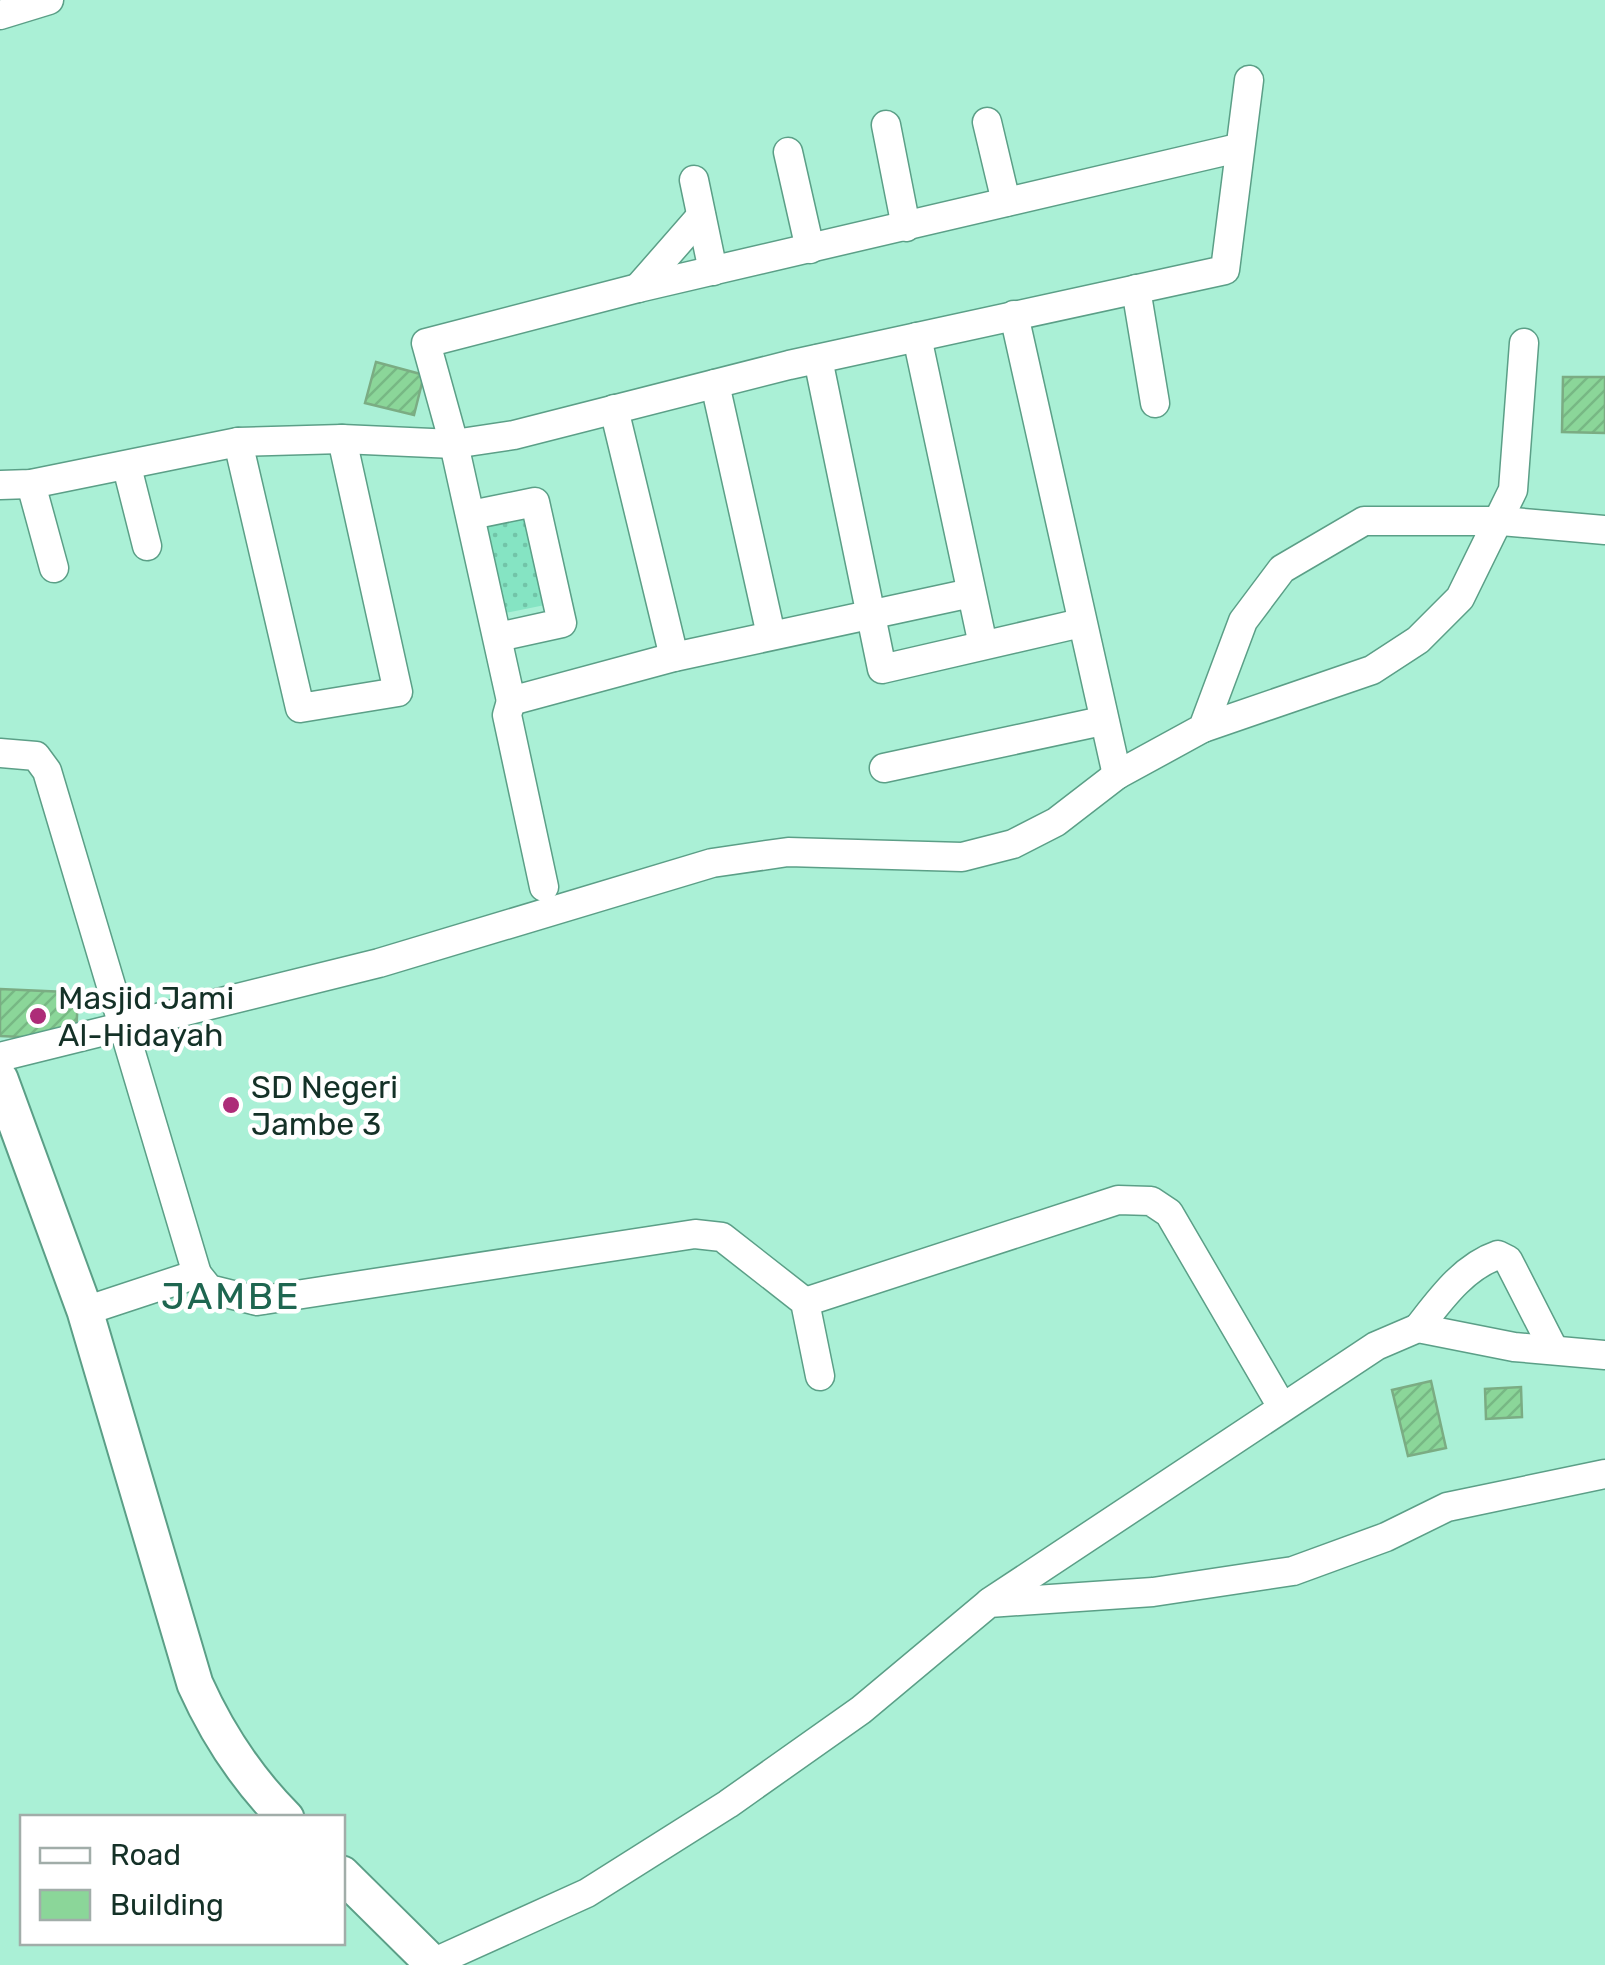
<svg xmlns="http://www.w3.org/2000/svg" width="1605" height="1965" font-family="Rubik,sans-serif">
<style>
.park{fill:url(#park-dots)}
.building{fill:url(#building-hatch);stroke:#7bac83;stroke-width:2.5}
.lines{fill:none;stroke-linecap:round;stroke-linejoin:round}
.minor-casing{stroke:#5b9f87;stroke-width:31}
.tertiary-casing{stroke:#5b9f87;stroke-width:39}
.minor{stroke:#fff;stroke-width:28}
.tertiary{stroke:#fff;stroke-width:35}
.poi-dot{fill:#ad2c78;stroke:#fff;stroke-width:4}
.labels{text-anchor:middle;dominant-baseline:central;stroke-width:9;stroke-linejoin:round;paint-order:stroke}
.poi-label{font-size:32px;fill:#143127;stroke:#fff;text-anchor:start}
.quarter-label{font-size:38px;letter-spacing:2.5px;fill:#1e6650;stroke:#fff}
</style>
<defs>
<pattern id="park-dots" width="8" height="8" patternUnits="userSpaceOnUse" patternTransform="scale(2.5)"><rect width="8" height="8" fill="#85e4c3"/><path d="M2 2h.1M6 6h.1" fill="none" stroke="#72c4a8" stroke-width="1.8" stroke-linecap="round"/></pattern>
<pattern id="building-hatch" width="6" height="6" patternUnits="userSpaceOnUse" patternTransform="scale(2.5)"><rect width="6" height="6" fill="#8bd699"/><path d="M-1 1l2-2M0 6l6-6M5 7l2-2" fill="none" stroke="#77b884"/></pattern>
</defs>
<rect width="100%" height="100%" fill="#aaf0d6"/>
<path class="park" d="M 532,517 L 550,604 L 500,614 L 483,527 Z"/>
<g class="building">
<path d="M 376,362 L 424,375 L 414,415 L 365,403 Z"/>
<path d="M 1563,377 L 1605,377 L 1605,433 L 1562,432 Z"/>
<path d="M 0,989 L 66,992 L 65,999 L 78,1000 L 76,1032 L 63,1039 L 0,1036 Z"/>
<path d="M 1431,1381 L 1446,1448 L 1408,1456 L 1392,1390 Z"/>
<path d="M 1521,1387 L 1522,1417 L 1486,1419 L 1485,1389 Z"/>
</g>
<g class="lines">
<defs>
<g id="minor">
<path d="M 0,15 L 49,0"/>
<path d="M 987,122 L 1006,202"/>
<path d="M 886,125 L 906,227"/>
<path d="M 788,152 L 810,249"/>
<path d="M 694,180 L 713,271"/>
<path d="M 638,288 L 701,216"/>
<path d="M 1136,289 L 1155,403"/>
<path d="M 1014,315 L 1117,775"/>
<path d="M 917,337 L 983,645"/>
<path d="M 818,359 L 882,669 L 1081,623"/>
<path d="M 715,384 L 771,635"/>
<path d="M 614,409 L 674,657"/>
<path d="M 238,442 L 300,708 L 398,692 L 342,439"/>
<path d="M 127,467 L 147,546"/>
<path d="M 31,484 L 54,568"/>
<path d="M 0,485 L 31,484 L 238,442 L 342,439 L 454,444 L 514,435 L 789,365 L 1225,270 L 1249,80"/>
<path d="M 471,515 L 535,502 L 562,623 L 498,637"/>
<path d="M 971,593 L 674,657 L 511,701 L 454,444 L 426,343 L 638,288 L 1238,148"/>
<path d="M 511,701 L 507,715 L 544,887"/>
<path d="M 1203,728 L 1372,670 L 1418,640 L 1460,598 L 1513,490 L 1524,343"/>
<path d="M 0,753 L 36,756 L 47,771 L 197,1274"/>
<path d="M 884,768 L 1102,721"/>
<path d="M 0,1057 L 379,963 L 712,863 L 788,852 L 962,857 L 1013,844 L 1056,822 L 1117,775 L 1203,728 L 1243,621 L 1282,569 L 1364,521 L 1501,521 L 1605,530"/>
<path d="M 805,1302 L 1118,1200 L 1151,1201 L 1169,1213 L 1282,1407"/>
<path d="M 85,1311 L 197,1274 L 209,1289 L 257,1301 L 695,1234 L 722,1237 L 805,1302 L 820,1376"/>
<path d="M 1418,1328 C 1440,1300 1463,1267 1498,1255 L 1508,1260 L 1554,1350"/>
<path d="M 990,1602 L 1376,1346 L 1418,1328 L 1514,1347 L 1605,1355"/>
<path d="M 428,1965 L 587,1893 L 728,1804 L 861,1710 L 989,1603 L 1153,1592 L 1293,1571 L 1386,1537 L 1447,1507 L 1605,1474"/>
</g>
<g id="tertiary">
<path d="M 0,1079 L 85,1311 L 195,1684 C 217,1733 248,1780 286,1818"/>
<path d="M 342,1874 L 434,1965"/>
</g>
</defs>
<use href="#minor" class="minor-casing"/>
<use href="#tertiary" class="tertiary-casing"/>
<use href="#minor" class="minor"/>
<use href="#tertiary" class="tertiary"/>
</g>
<g class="poi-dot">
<circle cx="38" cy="1016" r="10"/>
<circle cx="231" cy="1105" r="10"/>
</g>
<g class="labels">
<g class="poi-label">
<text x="58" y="998">Masjid Jami<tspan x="58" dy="37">Al-Hidayah</tspan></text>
<text x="251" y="1087">SD Negeri<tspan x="251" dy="37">Jambe 3</tspan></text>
</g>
<g class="quarter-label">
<text x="231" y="1296">JAMBE</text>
</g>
</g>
<rect x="20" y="1815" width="325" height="130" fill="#ffffff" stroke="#a1ada9" stroke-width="2.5"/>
<rect x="40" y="1848" width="50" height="15" fill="#ffffff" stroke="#a1ada9" stroke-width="2.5"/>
<text x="110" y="1865" font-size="30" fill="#143127">Road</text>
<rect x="40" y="1890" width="50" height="30" fill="#8bd699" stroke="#a1ada9" stroke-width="2.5"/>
<text x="110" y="1915" font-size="30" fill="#143127">Building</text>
</svg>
